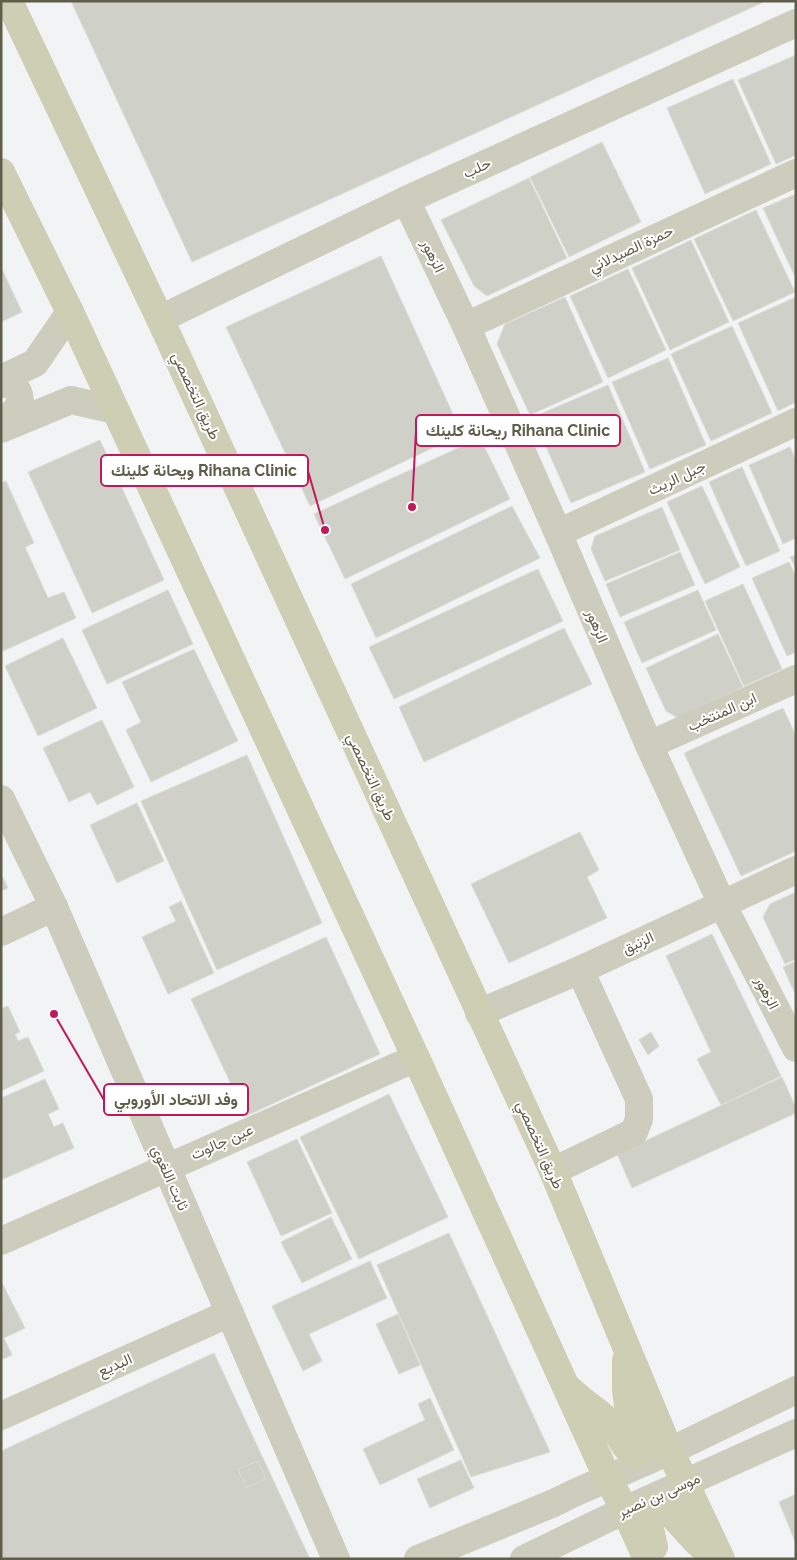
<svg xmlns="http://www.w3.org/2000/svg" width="797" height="1560" font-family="Raleway,Vazirmatn,sans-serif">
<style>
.building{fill:#cfd1c9;stroke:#dbddd6}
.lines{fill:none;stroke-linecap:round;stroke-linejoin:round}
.minor{stroke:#cdcdbe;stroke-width:28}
.major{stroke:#ceceb4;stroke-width:28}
.labels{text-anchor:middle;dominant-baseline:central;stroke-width:4;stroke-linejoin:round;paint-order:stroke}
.street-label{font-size:15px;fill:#5e5e4a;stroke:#fff}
.leader{fill:none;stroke:#c2185b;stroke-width:2}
.callout-dot{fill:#c2185b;stroke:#fff;stroke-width:2}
.callout{fill:#fff;stroke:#c2185b;stroke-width:2}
.callout-label{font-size:16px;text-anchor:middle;font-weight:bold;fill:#5e5e4a}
</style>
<rect width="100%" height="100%" fill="#f2f3f4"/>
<g class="building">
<path d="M 71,1 L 766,1 L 192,262 Z"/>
<path d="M 796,55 L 796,155 L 776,164 L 738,80 Z"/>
<path d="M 733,79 L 771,164 L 705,194 L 667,108 Z"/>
<path d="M 602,142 L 641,222 L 569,257 L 530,177 Z"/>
<path d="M 529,178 L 567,258 L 487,296 L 474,286 L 441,220 Z"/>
<path d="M 796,194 L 796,279 L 763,208 Z"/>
<path d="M 756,210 L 795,292 L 733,321 L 694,239 Z"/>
<path d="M 691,240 L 729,322 L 670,350 L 632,268 Z"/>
<path d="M 381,256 L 462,434 L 310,506 L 226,327 Z"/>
<path d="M 1,267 L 22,312 L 1,322 Z"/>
<path d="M 628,269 L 666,350 L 608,378 L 570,296 Z"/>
<path d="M 565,297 L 603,382 L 530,415 L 497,344 L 505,324 Z"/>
<path d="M 796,297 L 796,402 L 778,411 L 738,323 Z"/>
<path d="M 732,326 L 772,413 L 711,441 L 671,354 Z"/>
<path d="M 668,358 L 706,445 L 650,469 L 612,382 Z"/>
<path d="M 608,385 L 645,472 L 571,503 L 533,417 Z"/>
<path d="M 480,438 L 510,499 L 345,579 L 314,514 Z"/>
<path d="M 100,440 L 164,580 L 92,613 L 28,472 Z"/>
<path d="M 790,447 L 796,461 L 796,538 L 783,544 L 749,465 Z"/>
<path d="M 742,467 L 780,551 L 746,566 L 709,482 Z"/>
<path d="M 6,481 L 34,543 L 25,547 L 48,598 L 64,592 L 76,618 L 3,651 L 1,646 L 1,483 Z"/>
<path d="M 702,486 L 740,567 L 705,584 L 667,502 Z"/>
<path d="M 512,506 L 540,558 L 376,638 L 351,584 Z"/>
<path d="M 662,507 L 680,550 L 605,581 L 591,549 L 595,536 Z"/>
<path d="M 680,552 L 695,585 L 620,617 L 606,584 Z"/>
<path d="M 796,555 L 796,569 L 790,557 Z"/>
<path d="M 789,562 L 796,577 L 796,652 L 787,656 L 752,578 Z"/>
<path d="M 538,569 L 563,621 L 394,699 L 369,647 Z"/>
<path d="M 743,584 L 782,669 L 744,686 L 705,601 Z"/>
<path d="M 168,590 L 193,644 L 107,684 L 82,630 Z"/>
<path d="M 698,590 L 716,630 L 642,663 L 624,622 Z"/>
<path d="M 564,628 L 592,684 L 424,762 L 399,707 Z"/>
<path d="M 718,634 L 743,687 L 678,718 L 666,711 L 646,668 Z"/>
<path d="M 63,638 L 97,708 L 38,736 L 5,666 Z"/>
<path d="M 194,649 L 238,741 L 151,782 L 126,730 L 141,722 L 122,682 Z"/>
<path d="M 783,708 L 796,736 L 796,851 L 741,876 L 684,753 Z"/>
<path d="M 102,720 L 134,787 L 97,805 L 90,792 L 69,802 L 43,748 Z"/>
<path d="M 247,755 L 322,923 L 217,970 L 141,801 Z"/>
<path d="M 137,803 L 164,861 L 117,883 L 90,825 Z"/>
<path d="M 580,832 L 599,870 L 587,877 L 607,918 L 509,963 L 471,884 Z"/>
<path d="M 1,874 L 8,888 L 1,891 Z"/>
<path d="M 796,892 L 796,959 L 785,964 L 763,917 L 770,904 Z"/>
<path d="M 181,901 L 214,973 L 168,994 L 142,937 L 176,921 L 169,907 Z"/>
<path d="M 712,934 L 781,1076 L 721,1105 L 697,1059 L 711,1052 L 666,956 Z"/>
<path d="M 326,937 L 380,1054 L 246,1116 L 191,999 Z"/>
<path d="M 796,961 L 796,996 L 783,967 Z"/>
<path d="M 8,1006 L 20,1032 L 15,1034 L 18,1041 L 28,1037 L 44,1071 L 1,1091 L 1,1009 Z"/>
<path d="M 651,1032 L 659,1046 L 648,1055 L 639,1040 Z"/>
<path d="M 782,1077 L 796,1108 L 796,1113 L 632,1188 L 617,1154 Z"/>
<path d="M 45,1079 L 59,1109 L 48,1114 L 54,1127 L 63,1123 L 74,1148 L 1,1180 L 1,1098 Z"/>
<path d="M 389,1094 L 448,1217 L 359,1259 L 300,1137 Z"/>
<path d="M 297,1139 L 332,1213 L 281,1236 L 247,1162 Z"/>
<path d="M 331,1217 L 352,1259 L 302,1283 L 281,1242 Z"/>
<path d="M 449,1233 L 550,1452 L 471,1477 L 377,1265 Z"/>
<path d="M 370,1261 L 387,1298 L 309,1334 L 322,1361 L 303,1371 L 272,1306 Z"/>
<path d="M 2,1283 L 25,1328 L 4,1338 L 12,1355 L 1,1360 Z"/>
<path d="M 398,1314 L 420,1365 L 399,1374 L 376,1324 Z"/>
<path d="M 214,1353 L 310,1559 L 1,1559 L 1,1451 Z"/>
<path d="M 430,1398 L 454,1450 L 380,1485 L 363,1449 L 425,1420 L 418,1404 Z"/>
<path d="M 461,1460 L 474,1488 L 430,1508 L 417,1479 Z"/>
<path d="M 257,1461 L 266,1479 L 246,1488 L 238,1469 Z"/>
<path d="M 796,1494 L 796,1544 L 779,1502 Z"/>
</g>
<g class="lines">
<g class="minor">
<path d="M 406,200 L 466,326 L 558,533 L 649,745 L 722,904 L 796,1048"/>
<path d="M 160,319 L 406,200 L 796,23"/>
<path d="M 466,326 L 796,173"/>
<path d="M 1,379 L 35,363 L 70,312"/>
<path d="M 1,384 L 6,382 C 18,388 20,392 20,405 L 8,419 L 1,423"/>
<path d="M 1,429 L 71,400 L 115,410"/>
<path d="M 558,533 L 796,422"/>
<path d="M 649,745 L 796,679"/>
<path d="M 1,799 L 54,907 L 336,1559"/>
<path d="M 1,932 L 54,907"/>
<path d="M 479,1013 L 580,970 L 796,870"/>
<path d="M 553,1171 L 634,1132 L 639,1119 L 639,1099 L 580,970"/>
<path d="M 1,1241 L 416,1058"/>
<path d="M 1,1416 L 230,1313"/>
<path d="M 418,1559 L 554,1503 L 572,1494 L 670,1451 L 796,1390"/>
<path d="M 524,1559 L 625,1510 L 796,1433"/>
</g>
<g class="major">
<path d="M 9,1 L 160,319 L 553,1171 L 665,1440 L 721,1559"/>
<path d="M 1,172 L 70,312 L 416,1058 L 608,1479 L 625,1510 L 647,1559"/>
<path d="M 570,1390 C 582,1402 598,1411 610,1423 C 622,1434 621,1449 638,1455 L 642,1453 L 644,1448 L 643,1443 L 629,1413 L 626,1390 L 626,1361"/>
<path d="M 654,1547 L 646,1511 L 653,1505 L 663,1505 L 697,1542 L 714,1558"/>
</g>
</g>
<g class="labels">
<g class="street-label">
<text transform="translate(477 168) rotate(-24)">حلب</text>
<text transform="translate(631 249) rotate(-25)">حمزة الصيدلاني</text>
<text transform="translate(433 256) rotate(64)">الزهور</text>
<text transform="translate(196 396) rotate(65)">طريق التخصصي</text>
<text transform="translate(677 478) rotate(-25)">جبل الريث</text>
<text transform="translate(597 626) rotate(67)">الزهور</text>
<text transform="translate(722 712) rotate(-24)">ابن المنتخب</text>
<text transform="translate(371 777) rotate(65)">طريق التخصصي</text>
<text transform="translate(638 943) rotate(-25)">الزنبق</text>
<text transform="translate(767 993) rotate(63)">الزهور</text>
<text transform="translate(222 1142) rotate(-24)">عين جالوت</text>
<text transform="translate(540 1145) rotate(66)">طريق التخصصي</text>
<text transform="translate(170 1178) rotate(66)">ثابت اللغوي</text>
<text transform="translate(115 1365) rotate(-24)">البديع</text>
<text transform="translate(659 1495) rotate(-24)">موسى بن نصير</text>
</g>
</g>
<path class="leader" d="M412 507L416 430M325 530L308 471M54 1014L104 1100"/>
<g class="callout-dot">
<circle cx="412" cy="507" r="5"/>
<circle cx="325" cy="530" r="5"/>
<circle cx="54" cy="1014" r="5"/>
</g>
<g class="callout">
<rect x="416" y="415" width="204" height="31" rx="5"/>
<rect x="101" y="455" width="207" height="31" rx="5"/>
<rect x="104" y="1084" width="144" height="31" rx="5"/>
</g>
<g class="callout-label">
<text x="518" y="436">ريحانة كلينك Rihana Clinic</text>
<text x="204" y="476">ويحانة كلينك Rihana Clinic</text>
<text x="176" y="1105">وفد الاتحاد الأوروبي</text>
</g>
<rect width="797" height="1560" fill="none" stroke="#5e5e4a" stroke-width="5"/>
</svg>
